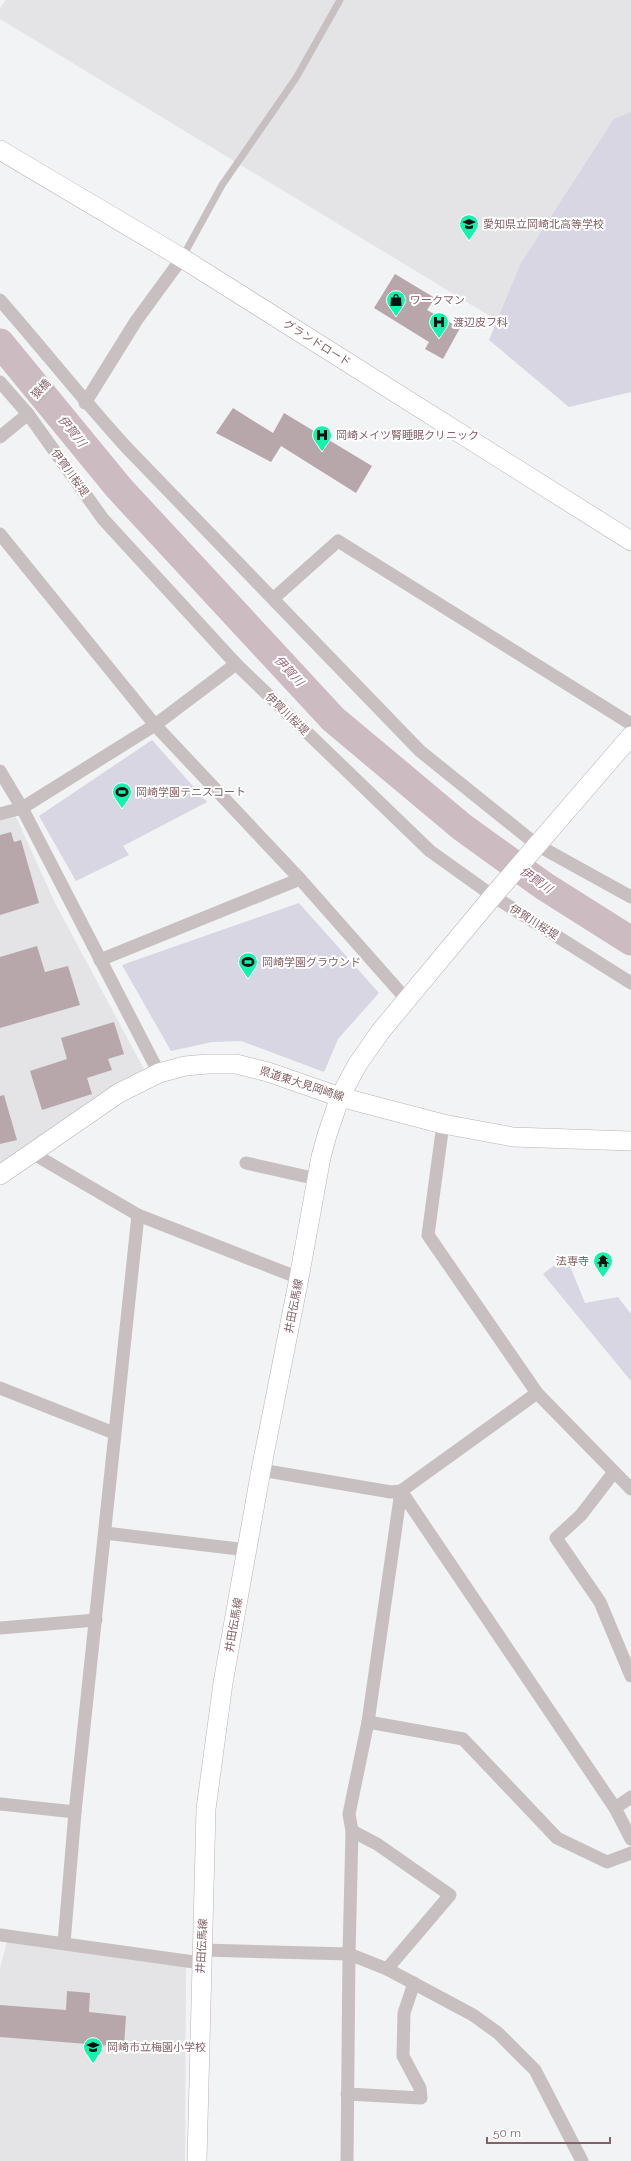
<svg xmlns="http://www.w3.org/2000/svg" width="631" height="2161" font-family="Raleway,'Noto Sans JP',sans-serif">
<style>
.built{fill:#e4e4e6}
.green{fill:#d7d6e2}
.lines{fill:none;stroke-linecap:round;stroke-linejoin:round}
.river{stroke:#ccbbc0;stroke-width:29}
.building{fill:#b7a7aa}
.secondary-casing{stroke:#bdb1b3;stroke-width:20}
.path{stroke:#beb7b8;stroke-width:2.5;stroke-dasharray:2 2;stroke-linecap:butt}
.lane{stroke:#c8bfc0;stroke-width:7}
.street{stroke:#c8bfc0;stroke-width:13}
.secondary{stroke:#fff;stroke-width:19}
.labels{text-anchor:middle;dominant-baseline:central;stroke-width:4;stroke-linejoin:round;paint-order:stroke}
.poi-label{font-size:11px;fill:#856165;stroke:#fff;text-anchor:start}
.street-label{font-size:11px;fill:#856165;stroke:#fff}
.water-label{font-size:12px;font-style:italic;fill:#986a77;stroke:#fff}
</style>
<rect width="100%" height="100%" fill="#f1f3f5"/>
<g class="built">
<path d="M 6,0 L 631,0 L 631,146 L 518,333 L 0,19 L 0,8 Z"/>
<path d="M 16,817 L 55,903 L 146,1073 L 0,1166 L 0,821 Z"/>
<path d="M 7,1942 L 186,1965 L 185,2161 L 0,2161 L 0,1968 Z"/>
</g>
<g class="green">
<path d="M 631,112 L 631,392 L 569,407 L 489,340 L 521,263 L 614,119 Z"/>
<path d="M 152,740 L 207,802 L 123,846 L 129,855 L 76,881 L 39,816 Z"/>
<path d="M 299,903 L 379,993 L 338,1039 L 324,1072 L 241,1041 L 212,1042 L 171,1051 L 122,965 Z"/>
<path d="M 567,1259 L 585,1303 L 618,1297 L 631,1314 L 631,1381 L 543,1274 L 561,1260 Z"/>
</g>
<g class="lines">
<path class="river" d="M 0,343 L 119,488 L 333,719 L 462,827 L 544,886 L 631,941"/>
</g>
<g class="building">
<path d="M 395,274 L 435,298 L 427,310 L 460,328 L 443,359 L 425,349 L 429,342 L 374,308 Z"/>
<path d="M 233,408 L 273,433 L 284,413 L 372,466 L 356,493 L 281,446 L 271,462 L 216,433 Z"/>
<path d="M 11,832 L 14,842 L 21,840 L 39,903 L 0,915 L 0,835 Z"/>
<path d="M 37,946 L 45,972 L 68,966 L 80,1005 L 0,1028 L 0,957 Z"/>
<path d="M 114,1022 L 124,1054 L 108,1059 L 112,1070 L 87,1078 L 92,1094 L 42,1110 L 30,1071 L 67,1059 L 61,1038 Z"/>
<path d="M 4,1095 L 17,1140 L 0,1144 L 0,1096 Z"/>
<path d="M 67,1991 L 90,1993 L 89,2012 L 126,2016 L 124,2047 L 0,2037 L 0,2005 L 66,2010 Z"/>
</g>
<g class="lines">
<defs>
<g id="secondary">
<path d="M 0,150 L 182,258 L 631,541"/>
<path d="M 0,1175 L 119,1093 L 159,1073 L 185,1066 L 207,1064 L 236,1064 L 268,1072 L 340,1097 L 443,1124 L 513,1137 L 631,1141"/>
<path d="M 197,2161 L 206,1809 L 223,1683 L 261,1470 L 299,1278 L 321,1157 L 327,1135 L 340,1097 L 357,1065 L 380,1032 L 493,896 L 631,736"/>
</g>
</defs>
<use href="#secondary" class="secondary-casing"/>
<path class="path" d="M 38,403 L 55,386"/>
<path class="lane" d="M 182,258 L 222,185 L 296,78 L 340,0"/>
<g class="street">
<path d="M 0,300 C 43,349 83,400 127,448 L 420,751 L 537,845 L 631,897"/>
<path d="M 0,382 L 28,414 L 103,519 L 236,664 L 430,851 L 493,896 L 631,983"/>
<path d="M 85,403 L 136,321 L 182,258"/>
<path d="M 0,437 L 28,414"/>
<path d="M 0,534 L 155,725 L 300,879 L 406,999"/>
<path d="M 274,598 L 338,541 L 631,724"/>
<path d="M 0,771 L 22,808 L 159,1073"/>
<path d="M 0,814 L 22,808 L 155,725 L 236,664"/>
<path d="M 100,960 L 300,879"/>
<path d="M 443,1124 L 428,1235 L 537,1393 L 631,1489"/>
<path d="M 32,1153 L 138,1215 L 299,1278"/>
<path d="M 246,1163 L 317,1179"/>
<path d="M 0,1388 L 114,1433"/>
<path d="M 261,1470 L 391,1492 L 401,1491 L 537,1393"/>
<path d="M 614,1472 L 581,1515 L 556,1538 L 600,1602 L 631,1676"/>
<path d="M 401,1491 L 615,1808 L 631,1839"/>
<path d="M 105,1533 L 247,1550"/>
<path d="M 0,1628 L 96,1620"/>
<path d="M 368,1722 L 463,1739 L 557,1838 L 607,1862 L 631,1853"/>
<path d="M 0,1804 L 75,1812"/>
<path d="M 615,1808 L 631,1797"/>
<path d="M 352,1831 L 377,1844 L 450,1895 L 387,1969"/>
<path d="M 0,1935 L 201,1963"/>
<path d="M 64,1943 L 75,1812 L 138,1215"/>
<path d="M 203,1950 L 349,1954 L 387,1969 L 473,2015 L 498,2033 L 535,2070 L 582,2161"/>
<path d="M 347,2094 L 421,2098 L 420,2088 L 403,2056 L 404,2013 L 414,1983"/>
<path d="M 347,2161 L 349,1954 L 352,1831 L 349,1814 L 368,1722 L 401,1491"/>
</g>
<use href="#secondary" class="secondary"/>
</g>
<defs>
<symbol id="school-pin" viewBox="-11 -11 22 30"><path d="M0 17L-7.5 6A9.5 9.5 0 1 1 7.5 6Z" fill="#12f4ae" stroke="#fff"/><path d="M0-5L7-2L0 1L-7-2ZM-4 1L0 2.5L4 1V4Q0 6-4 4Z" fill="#111"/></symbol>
<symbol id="shop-pin" viewBox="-11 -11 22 30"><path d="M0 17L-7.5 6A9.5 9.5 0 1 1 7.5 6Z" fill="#12f4ae" stroke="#fff"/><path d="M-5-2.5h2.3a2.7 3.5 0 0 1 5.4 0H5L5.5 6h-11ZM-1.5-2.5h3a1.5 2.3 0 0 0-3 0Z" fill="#111"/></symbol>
<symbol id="hospital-pin" viewBox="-11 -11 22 30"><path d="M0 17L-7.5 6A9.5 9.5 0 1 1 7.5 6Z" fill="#12f4ae" stroke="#fff"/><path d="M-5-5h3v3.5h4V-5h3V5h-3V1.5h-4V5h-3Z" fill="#111"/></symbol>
<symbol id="stadium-pin" viewBox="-11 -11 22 30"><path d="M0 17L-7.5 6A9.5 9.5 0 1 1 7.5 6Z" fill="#12f4ae" stroke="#fff"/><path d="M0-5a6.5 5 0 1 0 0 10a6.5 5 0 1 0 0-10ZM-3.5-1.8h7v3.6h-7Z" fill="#111"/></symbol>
<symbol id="temple-pin" viewBox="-11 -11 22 30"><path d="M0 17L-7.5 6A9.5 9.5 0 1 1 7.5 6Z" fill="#12f4ae" stroke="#fff"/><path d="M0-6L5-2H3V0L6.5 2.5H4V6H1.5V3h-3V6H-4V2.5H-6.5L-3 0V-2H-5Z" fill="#111"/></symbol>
</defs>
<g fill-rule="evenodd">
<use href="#school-pin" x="458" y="213" width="22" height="30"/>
<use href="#shop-pin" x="385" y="289" width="22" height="30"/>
<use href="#hospital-pin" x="428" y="311" width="22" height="30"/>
<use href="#hospital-pin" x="311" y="424" width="22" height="30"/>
<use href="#stadium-pin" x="111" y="781" width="22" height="30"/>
<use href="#stadium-pin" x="237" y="951" width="22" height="30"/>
<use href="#temple-pin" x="592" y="1250" width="22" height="30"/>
<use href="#school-pin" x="82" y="2036" width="22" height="30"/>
</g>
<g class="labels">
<g class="poi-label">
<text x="483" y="224">愛知県立岡崎北高等学校</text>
<text x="410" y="300">ワークマン</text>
<text x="453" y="322">渡辺皮フ科</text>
<text x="336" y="435">岡崎メイツ腎睡眠クリニック</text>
<text x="136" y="792">岡崎学園テニスコート</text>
<text x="262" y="962">岡崎学園グラウンド</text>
<text x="589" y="1261" text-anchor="end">法専寺</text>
<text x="107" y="2047">岡崎市立梅園小学校</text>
</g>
<g class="street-label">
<text transform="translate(317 343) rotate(32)">グランドロード</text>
<text transform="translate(41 389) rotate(-46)">猿橋</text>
<text transform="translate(70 473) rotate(54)">伊賀川桜堤</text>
<text transform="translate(287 714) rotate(44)">伊賀川桜堤</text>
<text transform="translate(534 922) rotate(32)">伊賀川桜堤</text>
<text transform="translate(302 1084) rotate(18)">県道東大見岡崎線</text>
<text transform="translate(294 1306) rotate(-79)">井田伝馬線</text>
<text transform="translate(234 1625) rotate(-80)">井田伝馬線</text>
<text transform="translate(202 1946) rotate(-87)">井田伝馬線</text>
</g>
<g class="water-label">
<text transform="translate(72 431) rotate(51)">伊賀川</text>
<text transform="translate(289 671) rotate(47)">伊賀川</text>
<text transform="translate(536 880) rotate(35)">伊賀川</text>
</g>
</g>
<path d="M487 2137v6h123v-6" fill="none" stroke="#856165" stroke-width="2"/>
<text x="493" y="2137" font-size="12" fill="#856165" stroke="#ffffff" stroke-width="3" paint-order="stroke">50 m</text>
</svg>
